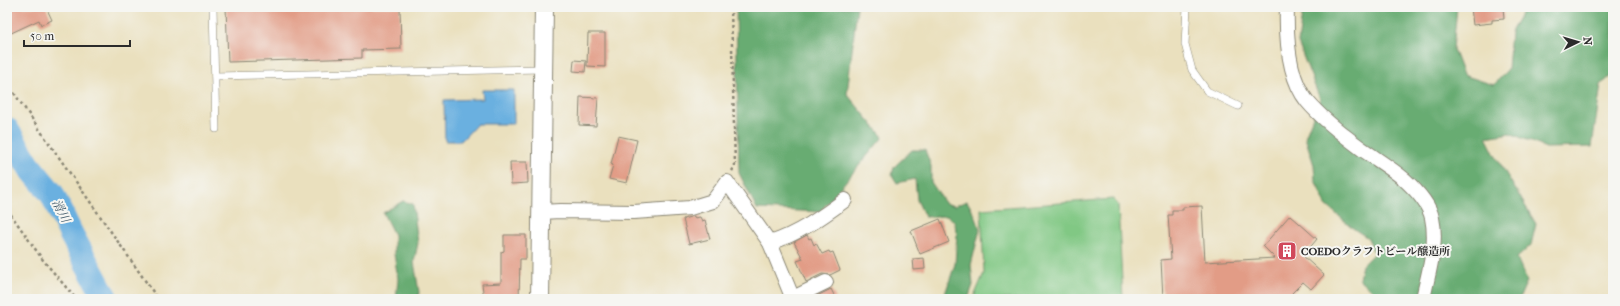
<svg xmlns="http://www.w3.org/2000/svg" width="1620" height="306" font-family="'IM FELL French Canon','Noto Serif JP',serif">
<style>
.green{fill:#81c884;stroke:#567a58}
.forest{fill:#68ac72;stroke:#4a6c4e}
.water{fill:#6ab0e0;stroke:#4a6e86}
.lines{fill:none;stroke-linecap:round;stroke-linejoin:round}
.river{stroke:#6ab0e0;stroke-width:25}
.building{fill:#e29c86}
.service-casing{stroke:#8a8674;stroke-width:8}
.minor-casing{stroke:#8a8674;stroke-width:16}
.tertiary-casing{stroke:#8a8674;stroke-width:20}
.path{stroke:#8a8674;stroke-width:2.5;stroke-dasharray:3 3;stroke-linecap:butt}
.service{stroke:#fff;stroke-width:7}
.minor{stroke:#fff;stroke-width:14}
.tertiary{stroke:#fff;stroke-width:18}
.labels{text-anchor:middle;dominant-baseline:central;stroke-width:4;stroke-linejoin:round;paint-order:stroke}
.poi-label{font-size:11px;font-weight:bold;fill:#2b2b2b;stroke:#f6f6f2;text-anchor:start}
.water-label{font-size:12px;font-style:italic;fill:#415a6a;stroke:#f6f6f2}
</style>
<rect width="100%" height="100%" fill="#f6f6f2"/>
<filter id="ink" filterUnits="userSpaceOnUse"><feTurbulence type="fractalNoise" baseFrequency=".025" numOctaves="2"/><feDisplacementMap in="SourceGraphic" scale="8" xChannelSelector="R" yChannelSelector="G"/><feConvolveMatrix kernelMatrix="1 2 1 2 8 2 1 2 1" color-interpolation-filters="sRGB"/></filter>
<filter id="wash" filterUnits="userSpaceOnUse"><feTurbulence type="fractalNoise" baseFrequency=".012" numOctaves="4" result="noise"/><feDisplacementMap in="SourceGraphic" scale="16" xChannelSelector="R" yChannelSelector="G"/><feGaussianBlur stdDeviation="0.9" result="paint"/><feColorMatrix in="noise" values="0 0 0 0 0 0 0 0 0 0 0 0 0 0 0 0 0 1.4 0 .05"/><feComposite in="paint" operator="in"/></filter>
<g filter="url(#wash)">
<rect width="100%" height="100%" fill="#eae0be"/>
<path class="green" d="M 1113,199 L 1118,205 L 1123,299 L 973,299 L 984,273 L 981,209 Z"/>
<g class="forest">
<path d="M 736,7 L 857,7 L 847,94 L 883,137 L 820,212 L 757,209 L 739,173 Z"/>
<path d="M 1303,7 L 1457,7 L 1453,49 L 1463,75 L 1494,85 L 1508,69 L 1511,32 L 1523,10 L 1528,7 L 1613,7 L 1613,74 L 1601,85 L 1592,147 L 1546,148 L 1510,133 L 1486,137 L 1495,155 L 1536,224 L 1531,245 L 1517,258 L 1527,281 L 1519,299 L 1381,299 L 1359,279 L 1362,265 L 1374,253 L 1368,238 L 1354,229 L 1326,205 L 1315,180 L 1314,165 L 1305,137 L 1320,99 L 1298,43 Z"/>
<path d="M 912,150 L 925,150 L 931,166 L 931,182 L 945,203 L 954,206 L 967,201 L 975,215 L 980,229 L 971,265 L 973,285 L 968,299 L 935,299 L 944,297 L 955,264 L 957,234 L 954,221 L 947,216 L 925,217 L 917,200 L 915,179 L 897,183 L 892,175 L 894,167 Z"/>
<path d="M 403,201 L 413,204 L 418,243 L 414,262 L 419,292 L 418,299 L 396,299 L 398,279 L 394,254 L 394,235 L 383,213 Z"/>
</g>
<path class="water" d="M 482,90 L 514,90 L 514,124 L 477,124 L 461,141 L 445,141 L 444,100 L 483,99 Z"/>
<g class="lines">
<path class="river" d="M 7,130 L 29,166 L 52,194 L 71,234 L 106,299"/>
</g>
<g id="blocks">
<g class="building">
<path d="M 7,7 L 46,7 L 52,20 L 41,25 L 39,20 L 7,35 Z"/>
<path d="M 226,7 L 400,7 L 401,49 L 362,50 L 362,58 L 228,62 Z"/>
<path d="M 1471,7 L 1503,7 L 1504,19 L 1492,20 L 1492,23 L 1473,25 Z"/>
<path d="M 588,33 L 605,33 L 605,67 L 587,66 Z"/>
<path d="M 574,60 L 586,61 L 585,72 L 573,71 Z"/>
<path d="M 580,97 L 598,98 L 596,126 L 579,125 Z"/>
<path d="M 618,136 L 637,140 L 627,183 L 609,179 L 613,165 L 611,164 Z"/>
<path d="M 510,162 L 527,162 L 528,183 L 511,184 Z"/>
<path d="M 1202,206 L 1205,262 L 1275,258 L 1263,246 L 1290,215 L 1317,239 L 1303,256 L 1324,275 L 1311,289 L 1303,282 L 1292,293 L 1293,299 L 1163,299 L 1161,260 L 1171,259 L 1168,215 L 1172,215 L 1172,210 L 1183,210 L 1183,207 Z"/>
<path d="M 694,216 L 694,218 L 700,217 L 702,221 L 705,220 L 710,239 L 689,244 L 683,219 Z"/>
<path d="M 940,219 L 949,242 L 920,254 L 911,231 Z"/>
<path d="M 504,235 L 526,235 L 526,259 L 520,259 L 519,299 L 484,299 L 482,284 L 501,283 L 501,252 L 504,251 Z"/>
<path d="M 807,235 L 809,239 L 811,238 L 814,245 L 816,243 L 822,254 L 829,251 L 830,253 L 833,252 L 840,270 L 830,275 L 822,274 L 806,282 L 797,261 L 803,259 L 794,242 Z"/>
<path d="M 924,258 L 925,269 L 914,270 L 913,259 Z"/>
<path d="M 831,289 L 836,299 L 814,299 L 813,298 Z"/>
</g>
</g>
</g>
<g filter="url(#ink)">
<use href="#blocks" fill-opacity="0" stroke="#8a8674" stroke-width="1"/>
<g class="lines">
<defs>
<g id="service">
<path d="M 213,7 L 216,129"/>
<path d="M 1187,7 L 1185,44 L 1192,70 L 1207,91 L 1238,106"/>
<path d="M 215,76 L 543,69"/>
</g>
<g id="minor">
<path d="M 1287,7 C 1286,36 1288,77 1307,101 C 1322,119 1343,135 1362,149 C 1376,159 1391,168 1404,179 C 1415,189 1429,203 1432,218 C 1438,245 1428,273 1423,299"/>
<path d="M 541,212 L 560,211 L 634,212 L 690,208 L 713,201 L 727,182 L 770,243 L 793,299"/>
<path d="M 770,243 C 798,234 822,217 845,200"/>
<path d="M 793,298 L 826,282"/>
</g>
<path id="tertiary" d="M 540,299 L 544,7"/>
</defs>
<use href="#service" class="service-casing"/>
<use href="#minor" class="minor-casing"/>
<use href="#tertiary" class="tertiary-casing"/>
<g class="path">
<path d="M 731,7 L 735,166 L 732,171"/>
<path d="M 7,83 L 158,299"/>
<path d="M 7,209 L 43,260 L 76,299"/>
</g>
<use href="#service" class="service"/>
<use href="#minor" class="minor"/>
<use href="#tertiary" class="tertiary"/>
</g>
</g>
<defs>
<symbol id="building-square" viewBox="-11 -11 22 22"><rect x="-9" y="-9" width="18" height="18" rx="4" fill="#d1495b" stroke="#f6f6f2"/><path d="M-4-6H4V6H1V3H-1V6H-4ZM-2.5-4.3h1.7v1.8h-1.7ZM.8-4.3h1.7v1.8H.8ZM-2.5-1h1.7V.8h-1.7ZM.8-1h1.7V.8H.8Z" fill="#fff"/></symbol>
</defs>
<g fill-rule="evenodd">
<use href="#building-square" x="1276" y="240" width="22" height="22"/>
</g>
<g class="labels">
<g class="poi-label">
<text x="1301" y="251">COEDOクラフトビール醸造所</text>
</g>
<g class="water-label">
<text transform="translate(61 211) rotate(63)">滑川</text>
</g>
</g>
<rect width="1620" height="306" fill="none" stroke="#f6f6f2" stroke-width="24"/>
<g transform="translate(1578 42) rotate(85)" stroke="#f6f6f2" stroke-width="3" paint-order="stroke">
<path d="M0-3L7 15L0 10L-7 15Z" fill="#2b2b2b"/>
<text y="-6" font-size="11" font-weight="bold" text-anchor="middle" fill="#2b2b2b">N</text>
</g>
<path d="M24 40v6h106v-6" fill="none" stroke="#2b2b2b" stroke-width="2"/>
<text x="30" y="40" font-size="12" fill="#2b2b2b" stroke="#f6f6f2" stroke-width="3" paint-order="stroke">50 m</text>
</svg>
